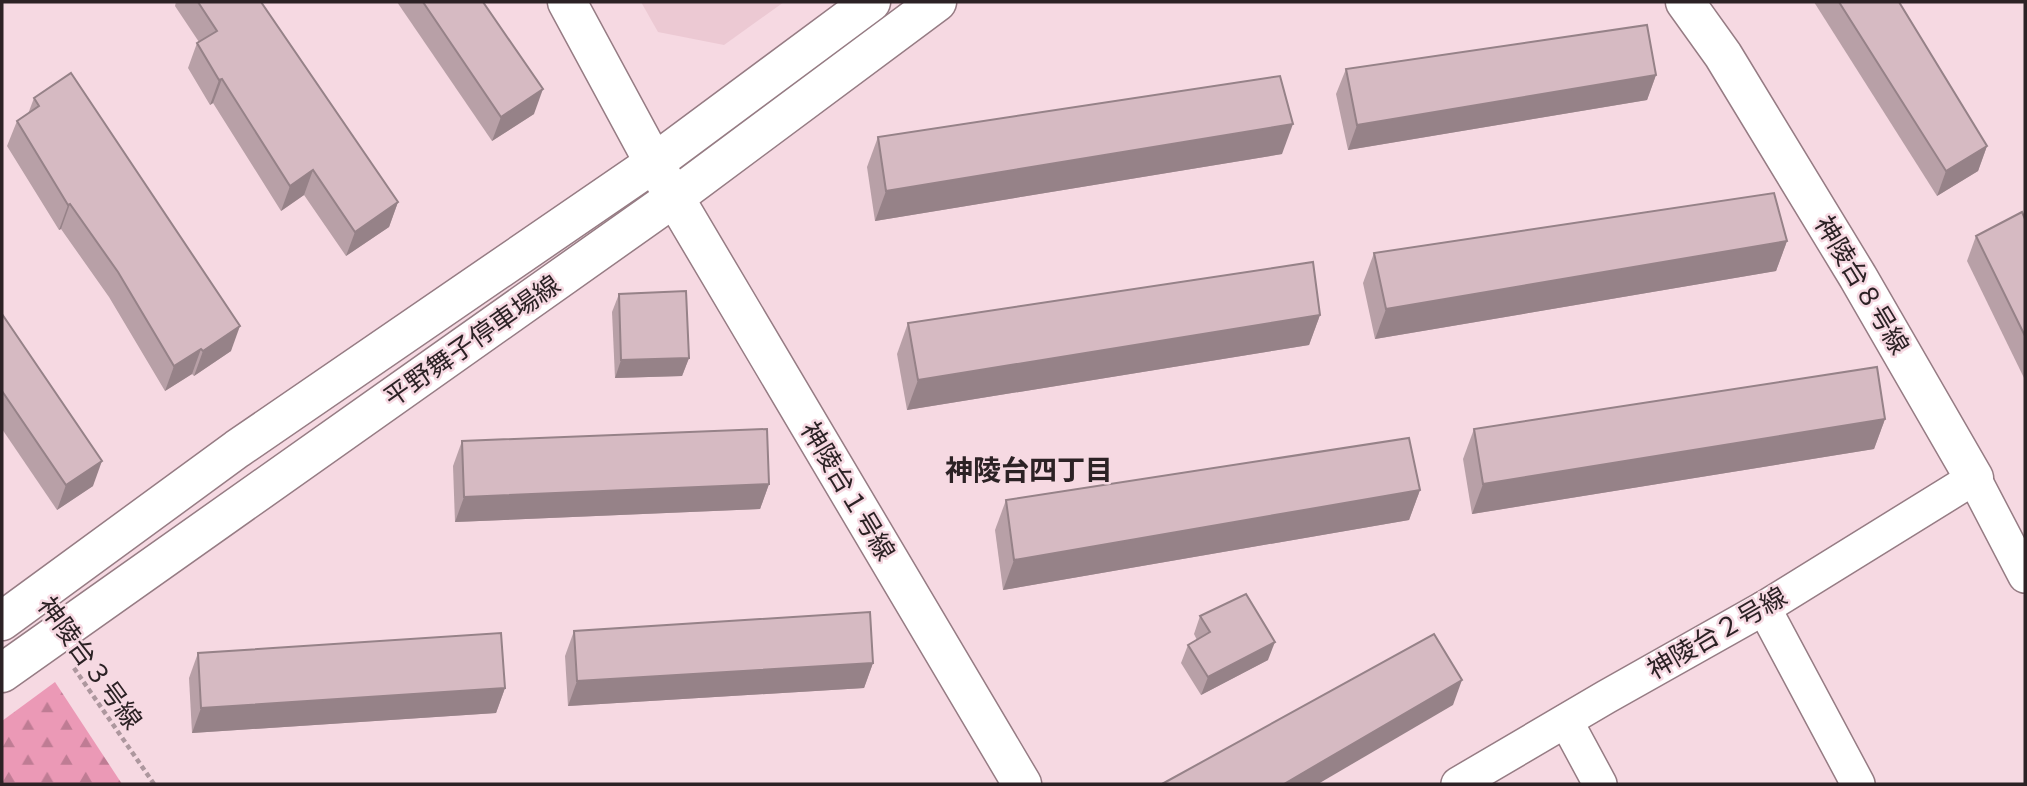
<svg xmlns="http://www.w3.org/2000/svg" width="2027" height="786" font-family="'Zilla Slab','Noto Sans JP',serif">
<style>
.built{fill:#ecc9d3}
.forest{fill:url(#forest-firs)}
.lines{fill:none;stroke-linecap:round;stroke-linejoin:round}
.minor-casing{stroke:#967c84;stroke-width:36}
.tertiary-casing{stroke:#967c84;stroke-width:41}
.secondary-casing{stroke:#967c84;stroke-width:41}
.path{stroke:#ad979e;stroke-width:4.5;stroke-dasharray:5 3.5;stroke-linecap:butt}
.minor{stroke:#fff;stroke-width:33}
.tertiary{stroke:#fff;stroke-width:38}
.secondary{stroke:#fff;stroke-width:38}
.wall{fill:#b8a0a7}
.shaded-wall{fill:#968288}
.building{fill:#d6bac2;stroke:#968288;stroke-width:2}
.labels{text-anchor:middle;dominant-baseline:central;stroke-width:5;stroke-linejoin:round;paint-order:stroke}
.street-label{font-size:26px;fill:#2c2225;stroke:#f6d9e2}
.neighbourhood-label{font-size:28px;font-weight:bold;fill:#2c2225;stroke:#f6d9e2}
</style>
<defs>
<pattern id="forest-firs" width="22" height="20" patternUnits="userSpaceOnUse" patternTransform="scale(1.75)"><rect width="22" height="20" fill="#eb99b6"/><path d="M5 1l3.5 6h-7zM16 11l3.5 6h-7z" fill="#bf7c94"/></pattern>
</defs>
<rect width="100%" height="100%" fill="#f6d9e2"/>
<path class="built" d="M 641,2 L 784,2 L 724,45 L 658,32 Z"/>
<path class="forest" d="M 55,682 L 122,784 L 2,784 L 2,721 Z"/>
<g class="lines">
<defs>
<g id="minor">
<path d="M 1764,608 L 1858,784"/>
<path d="M 1566,721 L 1600,784"/>
<path d="M 1458,784 L 1606,697 L 1764,608 L 1974,478 L 2025,576"/>
</g>
<g id="tertiary">
<path d="M 567,2 L 654,163 L 1022,784"/>
<path d="M 1685,2 L 1723,55 L 1858,277 L 1974,478"/>
</g>
<g id="secondary">
<path d="M 2,621 L 237,449 L 654,163 L 871,2"/>
<path d="M 2,673 L 675,197 L 937,2"/>
</g>
</defs>
<use href="#minor" class="minor-casing"/>
<use href="#tertiary" class="tertiary-casing"/>
<use href="#secondary" class="secondary-casing"/>
<path class="path" d="M 74,668 L 154,784"/>
<use href="#minor" class="minor"/>
<use href="#tertiary" class="tertiary"/>
<use href="#secondary" class="secondary"/>
</g>
<g class="wall">
<path d="M 176,2 L 261,2 L 398,202 L 389,227 L 346,256 L 304,195 L 281,211 L 213,103 L 210,105 L 188,68 L 197,43 L 199,42 L 175,6 Z"/>
<path d="M 397,2 L 483,2 L 534,114 L 492,141 Z"/>
<path d="M 1814,2 L 1899,2 L 1987,146 L 1978,171 L 1937,196 Z"/>
<path d="M 1346,69 L 1656,75 L 1647,100 L 1348,150 L 1336,94 Z"/>
<path d="M 34,98 L 231,351 L 194,376 L 192,374 L 165,391 L 109,297 L 61,229 L 59,230 L 7,146 L 17,121 L 28,114 Z"/>
<path d="M 878,137 L 1282,154 L 875,221 L 867,167 Z"/>
<path d="M 2025,219 L 2025,380 L 1967,261 L 1976,236 Z"/>
<path d="M 1787,241 L 1776,271 L 1375,339 L 1363,283 L 1374,253 Z"/>
<path d="M 619,294 L 689,358 L 682,376 L 615,378 L 612,312 Z"/>
<path d="M 2,314 L 93,486 L 57,510 L 2,429 Z"/>
<path d="M 1320,315 L 1309,345 L 907,410 L 897,354 L 908,323 Z"/>
<path d="M 1885,419 L 1874,449 L 1472,514 L 1463,459 L 1474,429 Z"/>
<path d="M 462,441 L 769,484 L 760,509 L 455,522 L 453,466 Z"/>
<path d="M 1420,490 L 1409,520 L 1003,590 L 995,530 L 1006,500 Z"/>
<path d="M 1200,616 L 1268,660 L 1201,695 L 1181,663 L 1188,645 L 1197,640 L 1194,634 Z"/>
<path d="M 574,631 L 873,663 L 864,688 L 568,706 L 565,656 Z"/>
<path d="M 198,653 L 505,688 L 496,713 L 192,733 L 189,678 Z"/>
</g>
<g class="shaded-wall">
<path d="M 1656,75 L 1647,100 L 1348,150 L 1357,125 Z"/>
<path d="M 222,79 L 213,103 L 210,105 L 219,80 Z"/>
<path d="M 543,89 L 534,114 L 492,141 L 501,117 Z"/>
<path d="M 1293,124 L 1282,154 L 875,221 L 886,191 Z"/>
<path d="M 1987,146 L 1978,171 L 1937,196 L 1946,171 Z"/>
<path d="M 313,170 L 304,195 L 281,211 L 290,186 Z"/>
<path d="M 398,202 L 389,227 L 346,256 L 355,232 Z"/>
<path d="M 70,204 L 61,229 L 59,230 L 68,205 Z"/>
<path d="M 1787,241 L 1776,271 L 1375,339 L 1386,309 Z"/>
<path d="M 1320,315 L 1309,345 L 907,410 L 918,380 Z"/>
<path d="M 240,326 L 231,351 L 194,376 L 203,351 Z"/>
<path d="M 201,349 L 192,374 L 165,391 L 174,366 Z"/>
<path d="M 689,358 L 682,376 L 615,378 L 621,360 Z"/>
<path d="M 1885,419 L 1874,449 L 1472,514 L 1483,484 Z"/>
<path d="M 102,461 L 93,486 L 57,510 L 66,485 Z"/>
<path d="M 769,484 L 760,509 L 455,522 L 464,497 Z"/>
<path d="M 1420,490 L 1409,520 L 1003,590 L 1014,560 Z"/>
<path d="M 1275,642 L 1268,660 L 1201,695 L 1208,677 Z"/>
<path d="M 873,663 L 864,688 L 568,706 L 577,681 Z"/>
<path d="M 1462,680 L 1453,705 L 1318,784 L 1284,784 Z"/>
<path d="M 505,688 L 496,713 L 192,733 L 201,708 Z"/>
</g>
<g class="building">
<path d="M 198,2 L 261,2 L 398,202 L 355,232 L 313,170 L 290,186 L 222,79 L 219,80 L 197,43 L 217,31 Z"/>
<path d="M 423,2 L 483,2 L 543,89 L 501,117 Z"/>
<path d="M 1839,2 L 1899,2 L 1987,146 L 1946,171 Z"/>
<path d="M 1647,25 L 1656,75 L 1357,125 L 1346,69 Z"/>
<path d="M 71,73 L 240,326 L 203,351 L 201,349 L 174,366 L 118,272 L 70,204 L 68,205 L 17,121 L 39,106 L 34,98 Z"/>
<path d="M 1280,76 L 1293,124 L 886,191 L 878,137 Z"/>
<path d="M 1774,193 L 1787,241 L 1386,309 L 1374,253 Z"/>
<path d="M 2022,212 L 2025,219 L 2025,336 L 1976,236 Z"/>
<path d="M 1313,262 L 1320,315 L 918,380 L 908,323 Z"/>
<path d="M 686,291 L 689,358 L 621,360 L 619,294 Z"/>
<path d="M 2,314 L 102,461 L 66,485 L 2,391 Z"/>
<path d="M 1877,367 L 1885,419 L 1483,484 L 1474,429 Z"/>
<path d="M 767,429 L 769,484 L 464,497 L 462,441 Z"/>
<path d="M 1409,438 L 1420,490 L 1014,560 L 1006,500 Z"/>
<path d="M 1246,594 L 1275,642 L 1208,677 L 1188,645 L 1210,632 L 1200,616 Z"/>
<path d="M 870,612 L 873,663 L 577,681 L 574,631 Z"/>
<path d="M 501,633 L 505,688 L 201,708 L 198,653 Z"/>
<path d="M 1434,634 L 1462,680 L 1284,784 L 1162,784 Z"/>
</g>
<g class="labels">
<g class="street-label">
<text transform="translate(1862 285) rotate(59)">神陵台８号線</text>
<text transform="translate(472 341) rotate(-35)">平野舞子停車場線</text>
<text transform="translate(848 491) rotate(59)">神陵台１号線</text>
<text transform="translate(1717 633) rotate(-30)">神陵台２号線</text>
<text transform="translate(90 663) rotate(54)">神陵台３号線</text>
</g>
<g class="neighbourhood-label">
<text x="1029" y="470">神陵台四丁目</text>
</g>
</g>
<rect width="2027" height="786" fill="none" stroke="#2c2225" stroke-width="7"/>
</svg>
